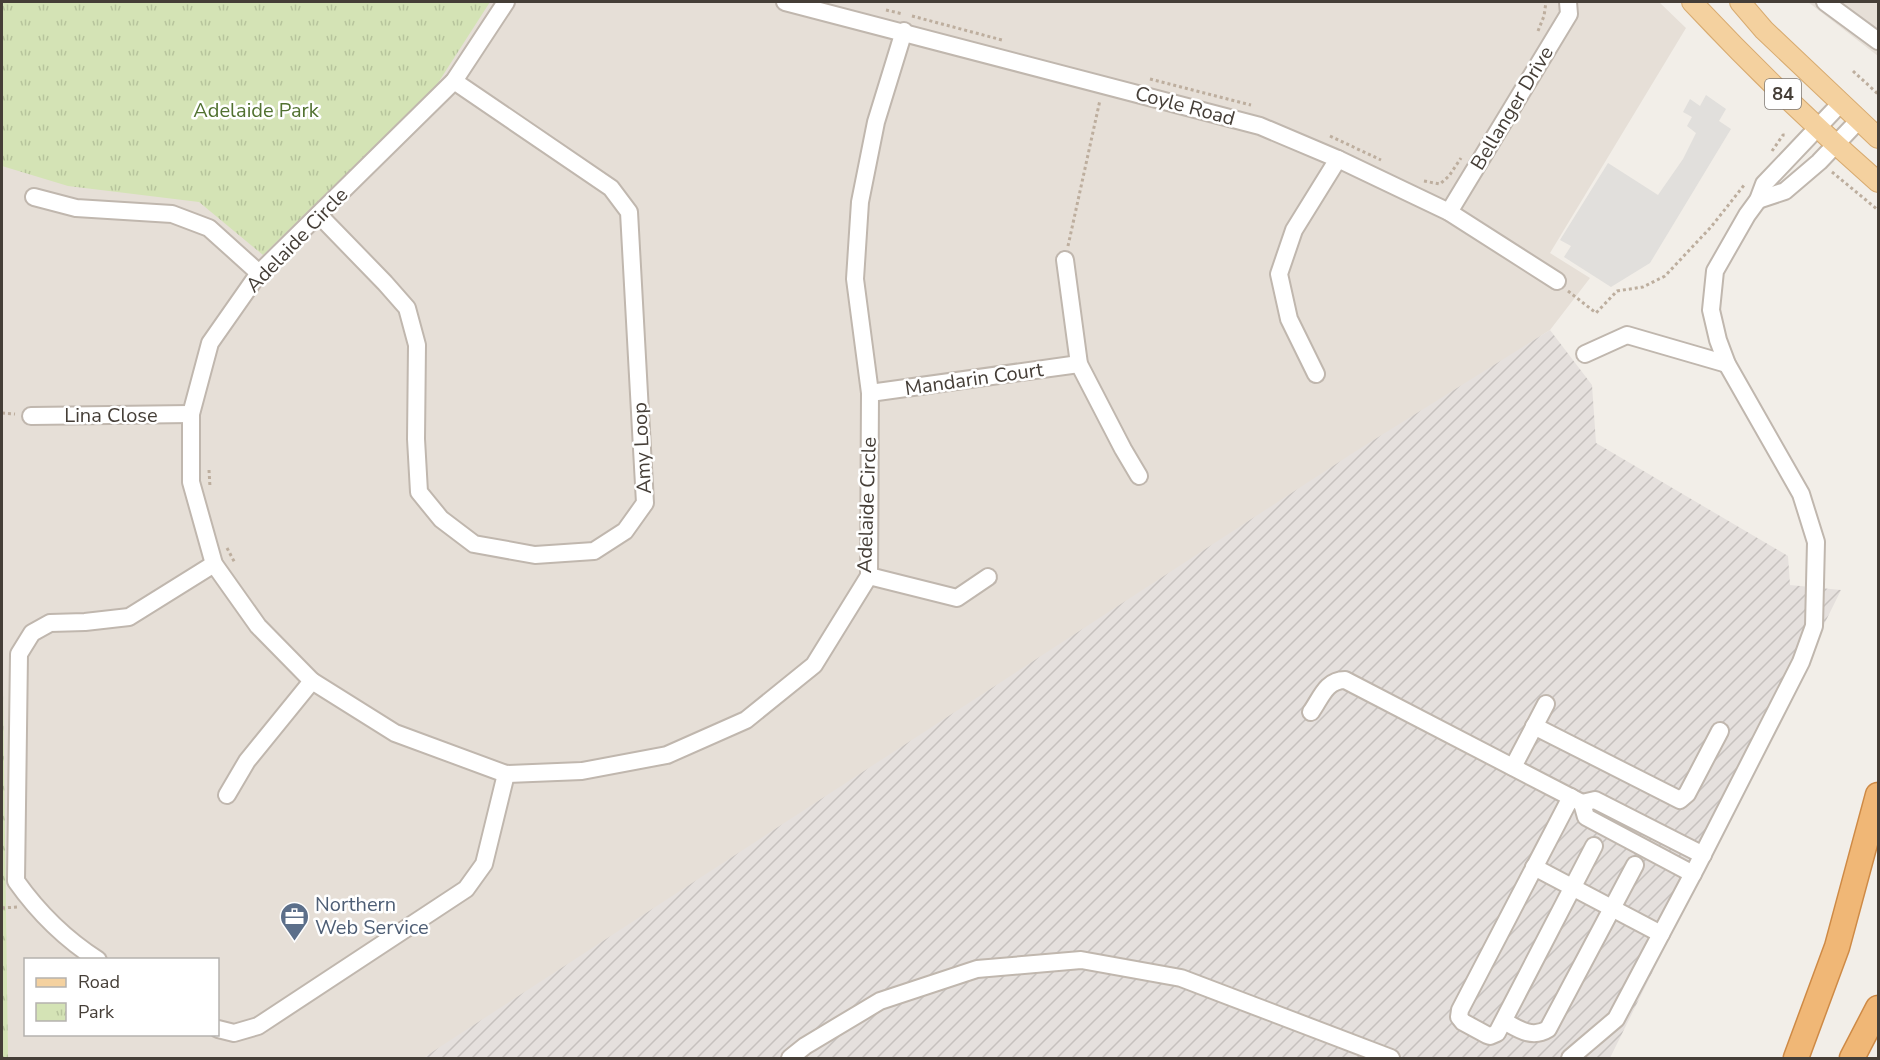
<svg xmlns="http://www.w3.org/2000/svg" width="1880" height="1060" viewBox="0 0 1880 1060" font-family="'Nunito Sans',sans-serif">
	<style>
		.residential { fill: #e6dfd7; fill-rule: evenodd }
		.industrial { fill: url(#industrial-furrows) }
		.park { fill: url(#park-tufts) }
		.parking { fill: #e1dfdc }
		.lines { fill: none; stroke-linecap: round; stroke-linejoin: round }
		.minor-casing { stroke: #c0b7ae; stroke-width: 20 }
		.major-casing { stroke: #d8ab70; stroke-width: 22 }
		.highway-casing { stroke: #ce8a46; stroke-width: 27 }
		.path { stroke: #bdae9e; stroke-width: 3; stroke-dasharray: 3 3; stroke-linecap: butt }
		.minor { stroke: #fff; stroke-width: 16 }
		.major { stroke: #f4d19f; stroke-width: 20 }
		.highway { stroke: #f0b776; stroke-width: 24 }
		.labels { text-anchor: middle; dominant-baseline: central; stroke-width: 5; stroke-linejoin: round; paint-order: stroke }
		.shield { fill: #fff; stroke: #7d7873; stroke-width: 1.5 }
		.shield-label { font-size: 18px; font-weight: bold; fill: #453e37 }
		.street-label { font-size: 20px; fill: #453e37; stroke: #fff }
		.park-label { font-size: 20px; fill: #517130; stroke: #fff }
		.service-label { font-size: 20px; fill: #4e5e75; stroke: #fff; text-anchor: start }
	</style>
	<defs>
		<pattern id="industrial-furrows" width="10" height="10" patternUnits="userSpaceOnUse" patternTransform="scale(1.5)"><rect width="10" height="10" fill="#e5e0dd"/><path d="M-1 1l2-2M0 10L10 0M9 11l2-2" fill="none" stroke="#c6c1be"/></pattern>
		<pattern id="park-tufts" width="24" height="20" patternUnits="userSpaceOnUse" patternTransform="scale(1.5)"><rect width="24" height="20" fill="#d4e3b5"/><path d="M3 7l-1-3M5 7V3M7 7l1-3M15 17l-1-3M17 17v-4M19 17l1-3" fill="none" stroke="#b7c49c"/></pattern>
	</defs>
	<rect width="100%" height="100%" fill="#f2eee8"/>
	<!-- residential -->
	<g class="residential">
		<path d="M2,2h1657l27,26 -136,225 40,25 -40,52 -1125,728h-423zM26,960h192v74h-192z"/>
		<path d="M1808,2h70v54z"/>
	</g>
	<!-- industrial -->
	<path class="industrial" d="M1550,330l42,55 4,58 192,113 2,29 51,5 -231,468h-1187l933,-607z"/>
	<!-- park -->
	<g class="park">
		<path d="M2,2h488l-54,84 -173,169 -64,-53 -131,-16 -66,-20z"/>
		<path d="M2,616l6,442h-6z"/>
	</g>
	<!-- parking -->
	<path class="parking" d="M1706,95l20,14 -7,12 12,8 -81,134 -39,24 -47,-30 7,-11 -11,-6 48,-77 50,32 25,-36 13,-26 -9,-7 5,-9 -9,-5 7,-13 10,7z"/>
	<g class="lines">
		<defs>
			<g id="minor">
				<path d="M506,2l-52,79 -195,192 -49,70 -19,71v68l23,82 44,62 54,55 83,52 111,41 76,-3 85,-16 79,-35 68,-55 55,-89 1,-183 -15,-114 5,-77 16,-80 28,-91"/>
				<path d="M785,2l475,124 78,33 111,53 108,69"/>
				<path d="M1825,2l53,39"/>
				<path d="M34,197l42,11 96,6 37,14 50,45"/>
				<path d="M1758,200l27,-9 34,-29 39,-41"/>
				<path d="M1449,212l120,-198 -1,-12"/>
				<path d="M319,215l66,68 22,25 10,37 -1,94 3,53 22,27 33,25 61,11 59,-4 31,-20 20,-28 -16,-291 -18,-24 -157,-107"/>
				<path d="M1065,260l14,104 44,85 16,27"/>
				<path d="M1585,354l42,-19 100,29"/>
				<path d="M1316,374l-27,-55 -10,-45 15,-44 44,-71"/>
				<path d="M870,393l209,-29"/>
				<path d="M31,416l160,-2"/>
				<path d="M869,576l88,22 31,-21"/>
				<path d="M1311,712c10,-14 15,-32 34,-32l237,123"/>
				<path d="M1534,726l146,74 7,-6 33,-63"/>
				<path d="M1513,767l33,-63"/>
				<path d="M227,795l20,-34 65,-80"/>
				<path d="M1571,797l-111,213 -1,7 4,5 24,13 3,1 7,-3 97,-187"/>
				<path d="M1534,867l127,67"/>
				<path d="M1693,874l-107,-57 -4,-14 13,-3 108,55"/>
				<path d="M98,960c-33,-21 -60,-48 -82,-79l3,-227 13,-21 18,-10 35,-1 44,-5 85,-53"/>
				<path d="M1504,1021c14,8 28,18 44,8l87,-164"/>
				<path d="M218,1029l16,4 24,-7 208,-137 18,-25 22,-90"/>
				<path d="M790,1058l15,-12 75,-45 97,-32 104,-9 100,18 210,80"/>
				<path d="M1570,1058l46,-39 81,-153 104,-204 13,-36 2,-84 -15,-48 -74,-130 -9,-24 -7,-30 4,-39 32,-56 11,-15 6,-16 76,-80"/>
			</g>
			<g id="major">
				<path d="M1692,2c59,63 121,123 186,180"/>
				<path d="M1740,2l24,28 114,108"/>
			</g>
			<g id="highway">
				<path d="M1796,1058l41,-111 41,-152"/>
				<path d="M1852,1058l26,-50"/>
			</g>
		</defs>
		<!-- minor casing -->
		<use href="#minor" class="minor-casing"/>
		<!-- major casing -->
		<use href="#major" class="major-casing"/>
		<!-- highway casing -->
		<use href="#highway" class="highway-casing"/>
		<!-- path -->
		<g class="path">
			<path d="M886,10l17,4"/>
			<path d="M912,16l90,24"/>
			<path d="M1538,31l6,-15 2,-14"/>
			<path d="M1853,71l25,23"/>
			<path d="M1150,79l101,26"/>
			<path d="M1330,136l51,24"/>
			<path d="M1772,151l11,-16h4"/>
			<path d="M1832,172l46,38"/>
			<path d="M1424,181l16,3 9,-8 12,-18"/>
			<path d="M1068,246l32,-146"/>
			<path d="M1568,291l28,22 21,-22 26,-4 22,-11 46,-49 34,-43"/>
			<path d="M2,413l13,1"/>
			<path d="M209,470l1,17"/>
			<path d="M227,548l8,15"/>
			<path d="M2,908l15,-1"/>
		</g>
		<!-- minor -->
		<use href="#minor" class="minor"/>
		<!-- major -->
		<use href="#major" class="major"/>
		<!-- highway -->
		<use href="#highway" class="highway"/>
	</g>
	<!-- icons -->
	<defs>
		<symbol id="office-pin" viewBox="-11 -11 22 30"><path d="M0 17L-7.5 6A9.5 9.5 0 1 1 7.5 6Z" fill="#5c6f8a" stroke="#fff"/><path d="M-6-3h4V-5.5h4V-3h4V5H-6ZM-1-4.5V-3h2v-1.5ZM-6 0V1H6V0Z" fill="#fff"/></symbol>
	</defs>
	<g fill-rule="evenodd">
		<use href="#office-pin" x="278" y="900" width="33" height="45"/>
	</g>
	<g class="labels">
		<!-- shield labels -->
		<rect class="shield" x="1765" y="79" width="36" height="30" rx="4.5"/>
		<g class="shield-label">
			<text x="1783" y="94">84</text>
		</g>
		<!-- street labels -->
		<g class="street-label">
			<text transform="translate(1185 106) rotate(15)">Coyle Road</text>
			<text transform="translate(1512 108) rotate(-59)">Bellanger Drive</text>
			<text transform="translate(297 240) rotate(-46)">Adelaide Circle</text>
			<text transform="translate(974 379) rotate(-8)">Mandarin Court</text>
			<text x="111" y="415">Lina Close</text>
			<text transform="translate(642 448) rotate(-93)">Amy Loop</text>
			<text transform="translate(867 505) rotate(-88)">Adelaide Circle</text>
		</g>
		<!-- park labels -->
		<g class="park-label">
			<text x="256" y="110">Adelaide Park</text>
		</g>
		<!-- service labels -->
		<g class="service-label">
			<text x="315" y="904">Northern<tspan x="315" dy="23">Web Service</tspan></text>
		</g>
	</g>
	<!-- border -->
	<rect width="1880" height="1060" fill="none" stroke="#453e37" stroke-width="6"/>
	<!-- legend -->
	<rect x="24" y="958" width="195" height="78" fill="#ffffff" stroke="#b5b2af" stroke-width="1.5"/>
	<rect x="36" y="978" width="30" height="9" fill="#f4d19f" stroke="#b5b2af" stroke-width="1.5"/>
	<text x="78" y="988" font-size="18" fill="#453e37">Road</text>
	<rect x="36" y="1003" width="30" height="18" fill="url(#park-tufts)" stroke="#b5b2af" stroke-width="1.5"/>
	<text x="78" y="1018" font-size="18" fill="#453e37">Park</text>
</svg>
